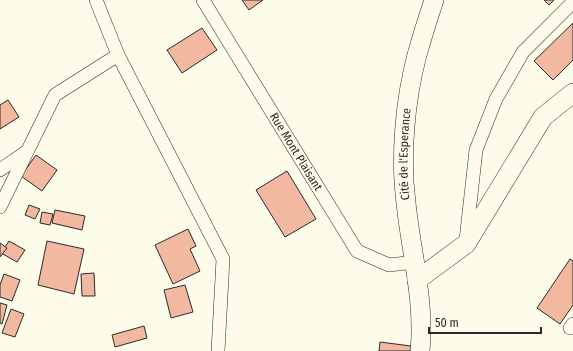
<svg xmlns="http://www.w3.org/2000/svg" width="573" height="351" viewBox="0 0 573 351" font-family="'Fira Sans Condensed',sans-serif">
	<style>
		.building { fill: #f2b8a0; stroke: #2b2b2b }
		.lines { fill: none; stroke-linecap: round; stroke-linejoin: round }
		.street-casing { stroke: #2b2b2b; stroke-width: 14 }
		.secondary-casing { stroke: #2b2b2b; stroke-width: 20 }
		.street { stroke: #fdfbea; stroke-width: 13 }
		.secondary { stroke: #fdfbea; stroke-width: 19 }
		.labels { text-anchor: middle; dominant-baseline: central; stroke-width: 3; stroke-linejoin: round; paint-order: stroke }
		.street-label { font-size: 12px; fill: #2b2b2b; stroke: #fdfbea }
	</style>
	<rect width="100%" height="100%" fill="#fdfbea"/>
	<!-- building -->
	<g class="building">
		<path d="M242,0h21l-14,10z"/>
		<path d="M544,0h10l-5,5z"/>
		<path d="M573,23v37l-20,20 -19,-19z"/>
		<path d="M202,28l15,22 -35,23 -15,-23z"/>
		<path d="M8,100l11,17 -19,12v-24z"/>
		<path d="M36,155l21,15 -15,21 -21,-15z"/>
		<path d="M287,171l29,48 -31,18 -29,-47z"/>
		<path d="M29,205l11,4 -5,10 -10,-4z"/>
		<path d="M55,210l30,6 -3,14 -30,-7z"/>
		<path d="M42,212l11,2 -3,11 -10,-2z"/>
		<path d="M188,229l8,17 -6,3 10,22 -27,13 -18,-39z"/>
		<path d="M9,241l16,9 -8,12 -16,-9z"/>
		<path d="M47,241l37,8 -10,45 -36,-9z"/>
		<path d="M0,243l7,5 -7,9z"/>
		<path d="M570,259l3,2v44l-13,19 -23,-16z"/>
		<path d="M94,273l1,23h-13l-1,-22z"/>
		<path d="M4,274l16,6 -8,21 -12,-4v-12z"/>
		<path d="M185,285l8,27 -22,6 -7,-28z"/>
		<path d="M0,303l7,2 -5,19 -2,-1z"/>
		<path d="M11,309l13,5 -9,23 -13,-4z"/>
		<path d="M144,326l3,12 -32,9 -3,-12z"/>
		<path d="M380,342l31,4 -1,5h-31z"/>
	</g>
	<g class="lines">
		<defs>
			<g id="street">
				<path d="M96,0l22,55 105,204 -5,92"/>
				<path id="s1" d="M203,0l154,251 32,14 26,-3"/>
				<path d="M0,170l26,-18"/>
				<path d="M0,207l55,-112 63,-40"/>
				<path d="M466,240l10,-90 20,-51 27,-47 50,-50"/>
				<path d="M570,328l3,-4"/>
			</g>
			<g id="secondary">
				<path d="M417,280l49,-36 77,-127 30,-24"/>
				<path id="s2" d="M420,351c5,-50 -9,-99 -14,-148 -6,-46 -1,-103 11,-148 5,-18 11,-37 17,-55"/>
			</g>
		</defs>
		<!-- street casing -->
		<use href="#street" class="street-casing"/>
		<!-- secondary casing -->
		<use href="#secondary" class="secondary-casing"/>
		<!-- street -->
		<use href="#street" class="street"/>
		<!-- secondary -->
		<use href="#secondary" class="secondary"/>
	</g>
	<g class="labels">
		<!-- street labels -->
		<g class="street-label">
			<text stroke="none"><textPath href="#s1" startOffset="178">Rue Mont Plaisant</textPath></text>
			<text stroke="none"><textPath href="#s2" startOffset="198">Cité de l'Esperance</textPath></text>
		</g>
	</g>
	<!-- scale -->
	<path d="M429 327v6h112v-6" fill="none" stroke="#2b2b2b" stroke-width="2"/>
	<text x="435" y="327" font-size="12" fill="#2b2b2b" stroke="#fdfbea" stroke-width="3" paint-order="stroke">50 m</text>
</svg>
